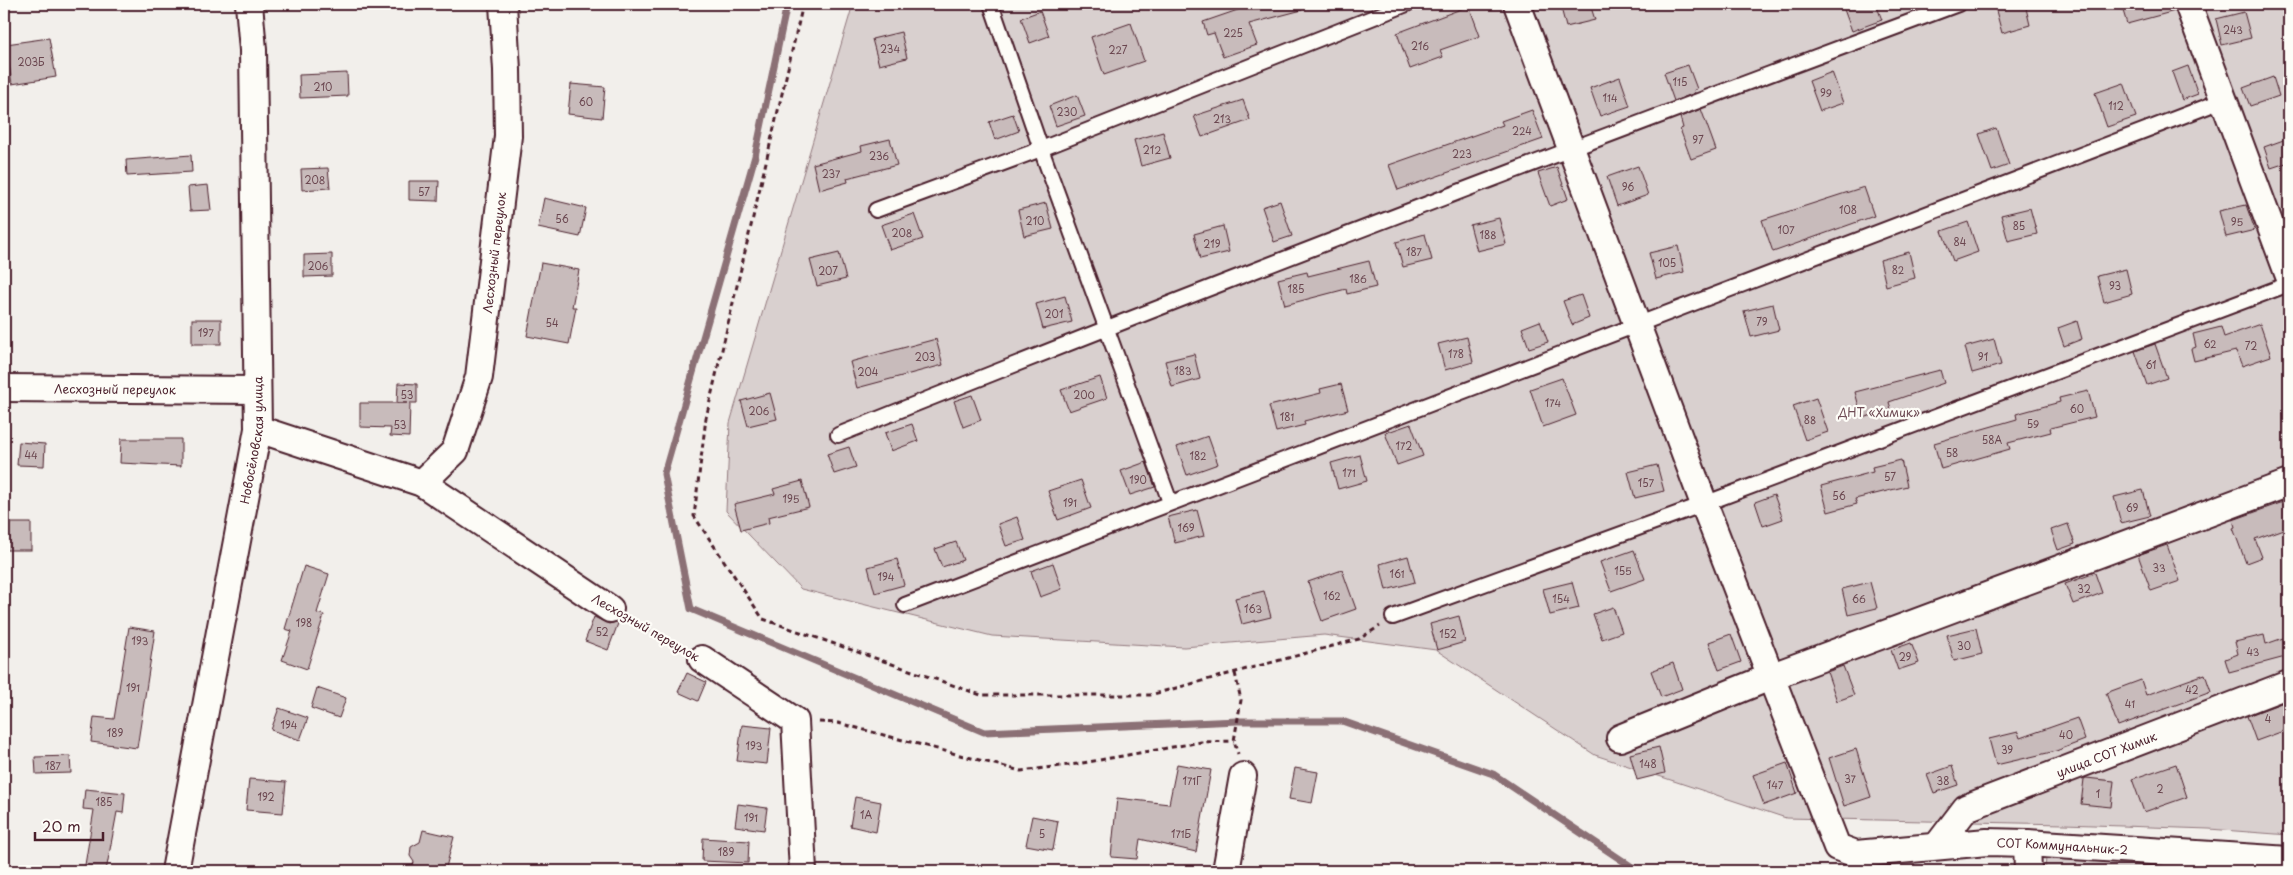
<svg xmlns="http://www.w3.org/2000/svg" width="2293" height="875" viewBox="0 0 2293 875" font-family="'Playpen Sans',sans-serif">
	<style>
		.green { fill: #d9d0cf; stroke: #92787d }
		.lines { fill: none; stroke-linecap: round; stroke-linejoin: round }
		.stream { stroke: #8b6f75; stroke-width: 7 }
		.building { fill: #c8bbbb; stroke: #4a1f2b }
		.lane-casing { stroke: #4a1f2b; stroke-width: 18 }
		.street-casing { stroke: #4a1f2b; stroke-width: 30 }
		.path { stroke: #4a1f2b; stroke-width: 3; stroke-dasharray: 5 4; stroke-linecap: butt }
		.lane { stroke: #fdfcf7; stroke-width: 14 }
		.street { stroke: #fdfcf7; stroke-width: 26 }
		.labels { text-anchor: middle; dominant-baseline: central; stroke-width: 4.5; stroke-linejoin: round; paint-order: stroke }
		.number-label { font-size: 10px; fill: #6a464f }
		.street-label { font-size: 12px; fill: #4a1f2b; stroke: #fdfcf7 }
		.park-label { font-size: 12px; fill: #6e4b54; stroke: #fdfcf7 }
	</style>
	<rect width="100%" height="100%" fill="#f2efeb"/>
	<filter id="ink" filterUnits="userSpaceOnUse"><feTurbulence type="fractalNoise" baseFrequency=".02" numOctaves="2"/><feDisplacementMap in="SourceGraphic" scale="10" xChannelSelector="R" yChannelSelector="G"/><feConvolveMatrix kernelMatrix="1 2 1 2 8 2 1 2 1" color-interpolation-filters="sRGB"/></filter>
	<g filter="url(#ink)">
		<!-- green -->
		<g class="green">
			<path d="M853,4h1436v831l-80,-6 -145,-5 -278,-6 -191,-63 -159,-105 -112,-15 -140,12 -192,-11 -191,-47 -75,-78 4,-88z"/>
			<path d="M2046,857l215,14h-216z"/>
		</g>
		<g class="lines">
			<!-- stream -->
			<path class="stream" d="M787,4l-32,152 -91,318 27,135 293,123 254,-11h104l151,53 145,97"/>
		</g>
		<!-- building -->
		<g class="building">
			<path d="M1255,4h46l1,6 -53,14 8,21 -34,12 -9,-24 -7,2 -4,-13z"/>
			<path d="M1560,4h30l5,16 -29,7z"/>
			<path d="M1842,4h34l6,16 -30,11z"/>
			<path d="M2007,4h18l5,21 -28,8 -7,-26z"/>
			<path d="M2121,4h52l2,7 -48,13z"/>
			<path d="M1469,6l11,30 -40,14 3,7 -33,12 -13,-36z"/>
			<path d="M1040,11l9,25 -19,7 -9,-25z"/>
			<path d="M2244,12l7,26 -29,7 -6,-26z"/>
			<path d="M1131,23l13,38 -40,14 -13,-38z"/>
			<path d="M901,32l6,26 -28,7 -7,-26z"/>
			<path d="M49,38l7,39 -44,7 -6,-40z"/>
			<path d="M1688,65l9,24 -3,1 1,3 -21,8 -10,-28z"/>
			<path d="M2188,66l10,28 -16,6 -10,-28z"/>
			<path d="M1832,72l11,31 -23,8 -11,-30z"/>
			<path d="M347,73l1,23 -48,2 -1,-23z"/>
			<path d="M1620,77l10,29 -30,10 -10,-28z"/>
			<path d="M2273,77l6,19 -29,10 -7,-18z"/>
			<path d="M2124,83l12,34 -29,10 -12,-34z"/>
			<path d="M571,84l34,3 -3,31 -34,-4z"/>
			<path d="M1077,95l8,21 -29,10 -7,-20z"/>
			<path d="M1243,100l7,20 -48,17 -8,-21z"/>
			<path d="M1701,109l15,41 -25,9 -11,-30 3,-1 -3,-11z"/>
			<path d="M1532,110l11,29 -145,51 -9,-25 114,-40 -2,-4z"/>
			<path d="M1013,114l6,17 -24,9 -6,-18z"/>
			<path d="M1996,128l13,37 -17,6 -13,-37z"/>
			<path d="M1163,132l7,26 -29,8 -7,-26z"/>
			<path d="M2289,138v24l-18,6 -7,-21z"/>
			<path d="M890,139l7,26 -50,13 1,4 -29,8 -6,-26 49,-13 -1,-5z"/>
			<path d="M191,155l1,17 -65,4 -1,-16z"/>
			<path d="M1638,166l10,29 -31,11 -10,-29z"/>
			<path d="M1557,167l11,32 -18,7 -12,-33z"/>
			<path d="M328,168l2,20 -28,2 -1,-21z"/>
			<path d="M409,181h30l-1,20 -29,-1z"/>
			<path d="M208,185l3,25 -21,1 -2,-24z"/>
			<path d="M1864,187l10,29 -101,36 -11,-32z"/>
			<path d="M544,198l42,10 -6,29 -42,-9z"/>
			<path d="M1280,201l12,35 -18,6 -12,-35z"/>
			<path d="M1046,203l7,26 -29,7 -6,-26z"/>
			<path d="M2246,205l9,25 -29,7 -7,-26z"/>
			<path d="M2030,208l7,26 -29,7 -7,-26z"/>
			<path d="M914,214l9,25 -33,11 -9,-25z"/>
			<path d="M1499,218l7,26 -29,7 -7,-26z"/>
			<path d="M1968,222l10,30 -25,9 -11,-30z"/>
			<path d="M1223,226l6,26 -29,7 -6,-25z"/>
			<path d="M1425,234l7,26 -29,7 -7,-25z"/>
			<path d="M1678,246l6,26 -28,7 -7,-26z"/>
			<path d="M1909,252l6,26 -29,8 -6,-26z"/>
			<path d="M839,253l7,26 -29,7 -7,-26z"/>
			<path d="M332,254v22l-28,1v-22z"/>
			<path d="M1369,261l7,26 -29,7 -1,-5 -61,16 -7,-26 29,-7 1,4z"/>
			<path d="M541,263l38,7 -7,37h4l-7,37 -42,-8z"/>
			<path d="M2126,269l6,25 -28,8 -7,-26z"/>
			<path d="M1581,295l8,23 -17,7 -9,-24z"/>
			<path d="M1065,296l7,26 -29,7 -7,-25z"/>
			<path d="M1773,304l6,26 -28,7 -7,-26z"/>
			<rect x="192" y="319" width="29" height="25"/>
			<path d="M1540,321l8,21 -19,6 -7,-20z"/>
			<path d="M2077,321l5,18 -18,7 -6,-18z"/>
			<path d="M2260,324l11,32 -29,10 -6,-15 -42,10 -3,-12 5,-2 -3,-13 28,-7 3,10z"/>
			<path d="M1467,337l6,25 -28,8 -7,-26z"/>
			<path d="M936,339l7,26 -86,23 -7,-26z"/>
			<path d="M1994,339l7,26 -29,8 -7,-26z"/>
			<path d="M2155,344l12,34 -20,7 -12,-34z"/>
			<path d="M1194,354l6,25 -28,8 -7,-26z"/>
			<path d="M1940,370l4,13 -55,19 2,8 -29,8 -7,-26z"/>
			<path d="M1100,377l7,21 -38,13 -8,-21z"/>
			<path d="M1562,378l14,37 -33,12 -13,-38z"/>
			<path d="M398,383l19,1v19h-7l-1,34 -19,-1 1,-8 -31,-1v-24h47h-10z"/>
			<path d="M1341,384l7,26 -44,11 1,4 -29,7 -7,-26 52,-13 -1,-4z"/>
			<path d="M2088,391l7,26 -45,11 1,4 -43,11 2,6 -69,20 -7,-26 83,-24 -1,-5 44,-12 -1,-4z"/>
			<path d="M770,393l7,26 -29,7 -7,-25z"/>
			<path d="M972,395l9,25 -18,7 -9,-26z"/>
			<path d="M1816,398l12,34 -23,8 -12,-34z"/>
			<path d="M912,424l6,17 -27,10 -6,-18z"/>
			<path d="M1411,424l12,32 -26,9 -12,-32z"/>
			<path d="M1208,436l10,28 -31,11 -10,-28z"/>
			<path d="M121,439h60v27l-61,-3z"/>
			<path d="M19,442l26,2 -1,22 -27,-1z"/>
			<path d="M849,447l7,20 -22,7 -7,-20z"/>
			<path d="M1360,455l7,26 -29,8 -7,-26z"/>
			<path d="M1901,460l6,26 -52,13 2,5 -29,8 -7,-26 52,-14 -1,-5z"/>
			<path d="M1146,462l9,25 -25,8 -9,-24z"/>
			<path d="M1657,465l7,26 -29,7 -7,-26z"/>
			<path d="M1081,480l10,28 -33,12 -10,-29z"/>
			<path d="M802,481l7,26 -41,10 1,6 -28,7 -7,-26 41,-10 -2,-5z"/>
			<path d="M2143,490l7,26 -29,7 -7,-26z"/>
			<path d="M1774,495l9,24 -20,7 -8,-24z"/>
			<path d="M2286,501l3,10v16l-34,12 7,18 -16,6 -13,-35 2,-1 -2,-7z"/>
			<path d="M1197,510l7,26 -29,7 -7,-26z"/>
			<path d="M1017,517l8,23 -19,6 -8,-22z"/>
			<rect x="4" y="523" width="27" height="27"/>
			<path d="M2068,524l7,20 -17,6 -7,-20z"/>
			<path d="M956,542l7,18 -21,7 -7,-18z"/>
			<path d="M2167,545l13,36 -29,10 -13,-36z"/>
			<path d="M1634,550l11,29 -34,12 -11,-29z"/>
			<path d="M1408,556l7,26 -29,8 -6,-26z"/>
			<path d="M897,559l7,26 -29,8 -7,-26z"/>
			<path d="M1053,563l9,26 -22,8 -9,-26z"/>
			<path d="M304,566l25,8 -12,39 7,2 -17,54 -25,-9 10,-29 -7,-2z"/>
			<path d="M1342,570l14,39 -34,12 -14,-39z"/>
			<path d="M2095,573l7,20 -29,11 -8,-20z"/>
			<path d="M1572,582l7,26 -29,7 -7,-26z"/>
			<path d="M1870,582l7,26 -29,7 -6,-26z"/>
			<path d="M1264,591l7,26 -29,7 -7,-26z"/>
			<path d="M1613,607l9,25 -20,7 -9,-25z"/>
			<path d="M1459,616l6,26 -28,8 -7,-26z"/>
			<path d="M594,617l15,7 10,-3 -11,29 -23,-9z"/>
			<path d="M129,627l26,4 -18,117 -46,-6 3,-25 20,2z"/>
			<path d="M1976,628l6,26 -28,7 -7,-26z"/>
			<path d="M1731,634l10,28 -22,8 -10,-28z"/>
			<path d="M2264,635l2,9 23,-8v20l-60,16 -4,-13 13,-5 -3,-12z"/>
			<path d="M1911,643l8,20 -21,7 -7,-20z"/>
			<path d="M1673,663l9,26 -21,8 -10,-26z"/>
			<path d="M1843,666l11,29 -17,6 -10,-29z"/>
			<path d="M687,673l19,9 -8,19 -20,-9z"/>
			<path d="M2205,674l6,18 -93,34 -12,-33 35,-13 5,15z"/>
			<path d="M317,688l29,10 -7,20 -28,-10z"/>
			<path d="M2289,700v29l-33,12 -9,-25z"/>
			<path d="M279,708l29,10 -8,22 -29,-10z"/>
			<path d="M2077,718l8,22 -29,11 -60,14 -7,-26 29,-7 2,6z"/>
			<path d="M742,725l29,3 -4,36 -30,-3z"/>
			<path d="M1659,747l6,26 -28,7 -7,-26z"/>
			<path d="M1856,749l15,48 -27,9 -15,-48z"/>
			<path d="M70,756l1,17 -35,1 -1,-17z"/>
			<path d="M1787,763l10,30 -33,12 -11,-30z"/>
			<path d="M1177,764l34,6 -15,82 -56,-13 -3,20 -26,-2 6,-59 52,6z"/>
			<path d="M2176,764l11,33 -43,15 -12,-33z"/>
			<path d="M1952,766l6,19 -24,8 -7,-18z"/>
			<path d="M1295,768l23,4 -6,31 -23,-4z"/>
			<path d="M2086,778l28,3 -3,26 -30,-3 3,-25z"/>
			<path d="M249,779l37,3 -3,31 -37,-3z"/>
			<path d="M85,789l40,4 -2,20 -6,-1 -11,59h-22l10,-61 -11,-1z"/>
			<path d="M855,797l26,5 -5,30 -26,-6z"/>
			<path d="M738,804l29,4 -3,22 -29,-4z"/>
			<path d="M1032,816l26,5 -5,29 -27,-5z"/>
			<path d="M423,830l31,7 -9,34h-34l3,-9 -4,-6 1,-9 9,-5z"/>
			<path d="M703,838l46,3 -1,22 -46,-2z"/>
		</g>
		<g class="lines">
			<defs>
				<g id="lane">
					<path d="M991,4l50,145 129,353"/>
					<path d="M876,210l165,-61 366,-145"/>
					<path d="M838,435c371,-149 745,-292 1120,-431"/>
					<path d="M905,605l1319,-505"/>
					<path d="M1393,617l311,-113 585,-220"/>
				</g>
				<g id="street">
					<path id="s1" d="M1517,4l187,500 133,343 19,7 131,-12 40,1 262,17"/>
					<path d="M2188,4l101,272"/>
					<path id="s2" d="M4,388l252,2"/>
					<path d="M258,429l164,54 188,126"/>
					<path id="s3" d="M422,483l33,-32 24,-74 29,-241 -1,-66 -4,-66"/>
					<path d="M702,659l93,62 8,150"/>
					<path d="M1620,738l150,-61 519,-194"/>
					<path d="M2027,843l1,28"/>
					<path id="s4" d="M1937,846l29,-38 323,-124"/>
					<path id="s5" d="M175,871l83,-442 -5,-379 -4,-46"/>
					<path d="M1226,871l17,-95"/>
				</g>
			</defs>
			<!-- lane casing -->
			<use href="#lane" class="lane-casing"/>
			<!-- street casing -->
			<use href="#street" class="street-casing"/>
			<!-- path -->
			<g class="path">
				<path d="M803,4l-97,414 -12,98 69,103 218,76h169l209,-56 21,-13"/>
				<path d="M630,620l51,28"/>
				<path d="M1235,673l6,27 -7,41 4,13"/>
				<path d="M819,722l19,1 183,48 56,-7 124,-22 33,-1"/>
			</g>
			<!-- lane -->
			<use href="#lane" class="lane"/>
			<!-- street -->
			<use href="#street" class="street"/>
		</g>
	</g>
	<g class="labels">
		<!-- number labels -->
		<g class="number-label">
			<text x="2233" y="29">243</text>
			<text x="1233" y="32">225</text>
			<text x="1420" y="45">216</text>
			<text x="890" y="48">234</text>
			<text x="1118" y="49">227</text>
			<text x="31" y="61">203Б</text>
			<text x="1680" y="81">115</text>
			<text x="323" y="86">210</text>
			<text x="1826" y="92">99</text>
			<text x="1610" y="97">114</text>
			<text x="586" y="101">60</text>
			<text x="2116" y="105">112</text>
			<text x="1067" y="111">230</text>
			<text x="1222" y="118">213</text>
			<text x="1522" y="130">224</text>
			<text x="1698" y="139">97</text>
			<text x="1152" y="149">212</text>
			<text x="1462" y="153">223</text>
			<text x="879" y="155">236</text>
			<text x="831" y="173">237</text>
			<text x="315" y="179">208</text>
			<text x="1628" y="186">96</text>
			<text x="424" y="191">57</text>
			<text x="1848" y="209">108</text>
			<text x="562" y="218">56</text>
			<text x="1035" y="220">210</text>
			<text x="2237" y="221">95</text>
			<text x="2019" y="225">85</text>
			<text x="1786" y="229">107</text>
			<text x="902" y="232">208</text>
			<text x="1488" y="234">188</text>
			<text x="1960" y="241">84</text>
			<text x="1212" y="243">219</text>
			<text x="1414" y="251">187</text>
			<text x="1667" y="262">105</text>
			<text x="318" y="265">206</text>
			<text x="1898" y="269">82</text>
			<text x="828" y="270">207</text>
			<text x="1358" y="278">186</text>
			<text x="2115" y="285">93</text>
			<text x="1296" y="288">185</text>
			<text x="1054" y="313">201</text>
			<text x="1762" y="321">79</text>
			<text x="552" y="322">54</text>
			<text x="206" y="332">197</text>
			<text x="2210" y="343">62</text>
			<text x="2251" y="345">72</text>
			<text x="1456" y="353">178</text>
			<text x="925" y="356">203</text>
			<text x="1983" y="356">91</text>
			<text x="2151" y="364">61</text>
			<text x="1183" y="370">183</text>
			<text x="868" y="371">204</text>
			<text x="407" y="394">53</text>
			<text x="1084" y="394">200</text>
			<text x="1553" y="402">174</text>
			<text x="2077" y="408">60</text>
			<text x="759" y="410">206</text>
			<text x="1287" y="416">181</text>
			<text x="1810" y="419">88</text>
			<text x="2033" y="423">59</text>
			<text x="400" y="424">53</text>
			<text x="1992" y="439">58А</text>
			<text x="1404" y="445">172</text>
			<text x="1952" y="452">58</text>
			<text x="31" y="454">44</text>
			<text x="1198" y="455">182</text>
			<text x="1349" y="472">171</text>
			<text x="1890" y="476">57</text>
			<text x="1138" y="479">190</text>
			<text x="1646" y="482">157</text>
			<text x="1839" y="495">56</text>
			<text x="791" y="498">195</text>
			<text x="1070" y="502">191</text>
			<text x="2132" y="507">69</text>
			<text x="1186" y="527">169</text>
			<text x="2159" y="567">33</text>
			<text x="1623" y="570">155</text>
			<text x="1397" y="573">161</text>
			<text x="886" y="576">194</text>
			<text x="2084" y="588">32</text>
			<text x="1332" y="595">162</text>
			<text x="1561" y="598">154</text>
			<text x="1859" y="598">66</text>
			<text x="1253" y="608">163</text>
			<text x="304" y="622">198</text>
			<text x="602" y="631">52</text>
			<text x="1448" y="633">152</text>
			<text x="140" y="640">193</text>
			<text x="1964" y="645">30</text>
			<text x="2253" y="651">43</text>
			<text x="1905" y="656">29</text>
			<text x="133" y="687">191</text>
			<text x="2192" y="689">42</text>
			<text x="2130" y="703">41</text>
			<text x="2268" y="718">4</text>
			<text x="289" y="724">194</text>
			<text x="115" y="732">189</text>
			<text x="2066" y="734">40</text>
			<text x="754" y="745">193</text>
			<text x="2007" y="749">39</text>
			<text x="1648" y="763">148</text>
			<text x="53" y="765">187</text>
			<text x="1850" y="778">37</text>
			<text x="1192" y="780">171Г</text>
			<text x="1943" y="780">38</text>
			<text x="1775" y="784">147</text>
			<text x="2160" y="788">2</text>
			<text x="2098" y="793">1</text>
			<text x="266" y="796">192</text>
			<text x="104" y="801">185</text>
			<text x="866" y="814">1А</text>
			<text x="751" y="817">191</text>
			<text x="1042" y="833">5</text>
			<text x="1181" y="833">171Б</text>
			<text x="726" y="851">189</text>
		</g>
		<!-- street labels -->
		<g class="street-label">
			<text stroke="none"><textPath href="#s3" startOffset="249">Лесхозный переулок</textPath></text>
			<text stroke="none"><textPath href="#s2" startOffset="111">Лесхозный переулок</textPath></text>
			<text stroke="none"><textPath href="#s5" startOffset="438">Новосёловская улица</textPath></text>
			<text transform="translate(646 627) rotate(30)">Лесхозный переулок</text>
			<text stroke="none"><textPath href="#s4" startOffset="198">улица СОТ Химик</textPath></text>
			<text stroke="none"><textPath href="#s1" startOffset="1129">СОТ Коммунальник-2</textPath></text>
		</g>
		<!-- park labels -->
		<g class="park-label">
			<text x="1879" y="412">ДНТ «Химик»</text>
		</g>
	</g>
	<!-- margin -->
	<rect width="2293" height="875" fill="none" stroke="#fdfcf7" stroke-width="20"/>
	<rect x="10" y="10" width="2273" height="855" fill="none" stroke="#4a1f2b" stroke-width="2" filter="url(#ink)"/>
	<!-- scale -->
	<path d="M35 832v8h68v-8" fill="none" stroke="#4a1f2b" stroke-width="2.5"/>
	<text x="42" y="832" font-size="15" fill="#4a1f2b" stroke="#fdfcf7" stroke-width="4" paint-order="stroke">20 m</text>
</svg>
